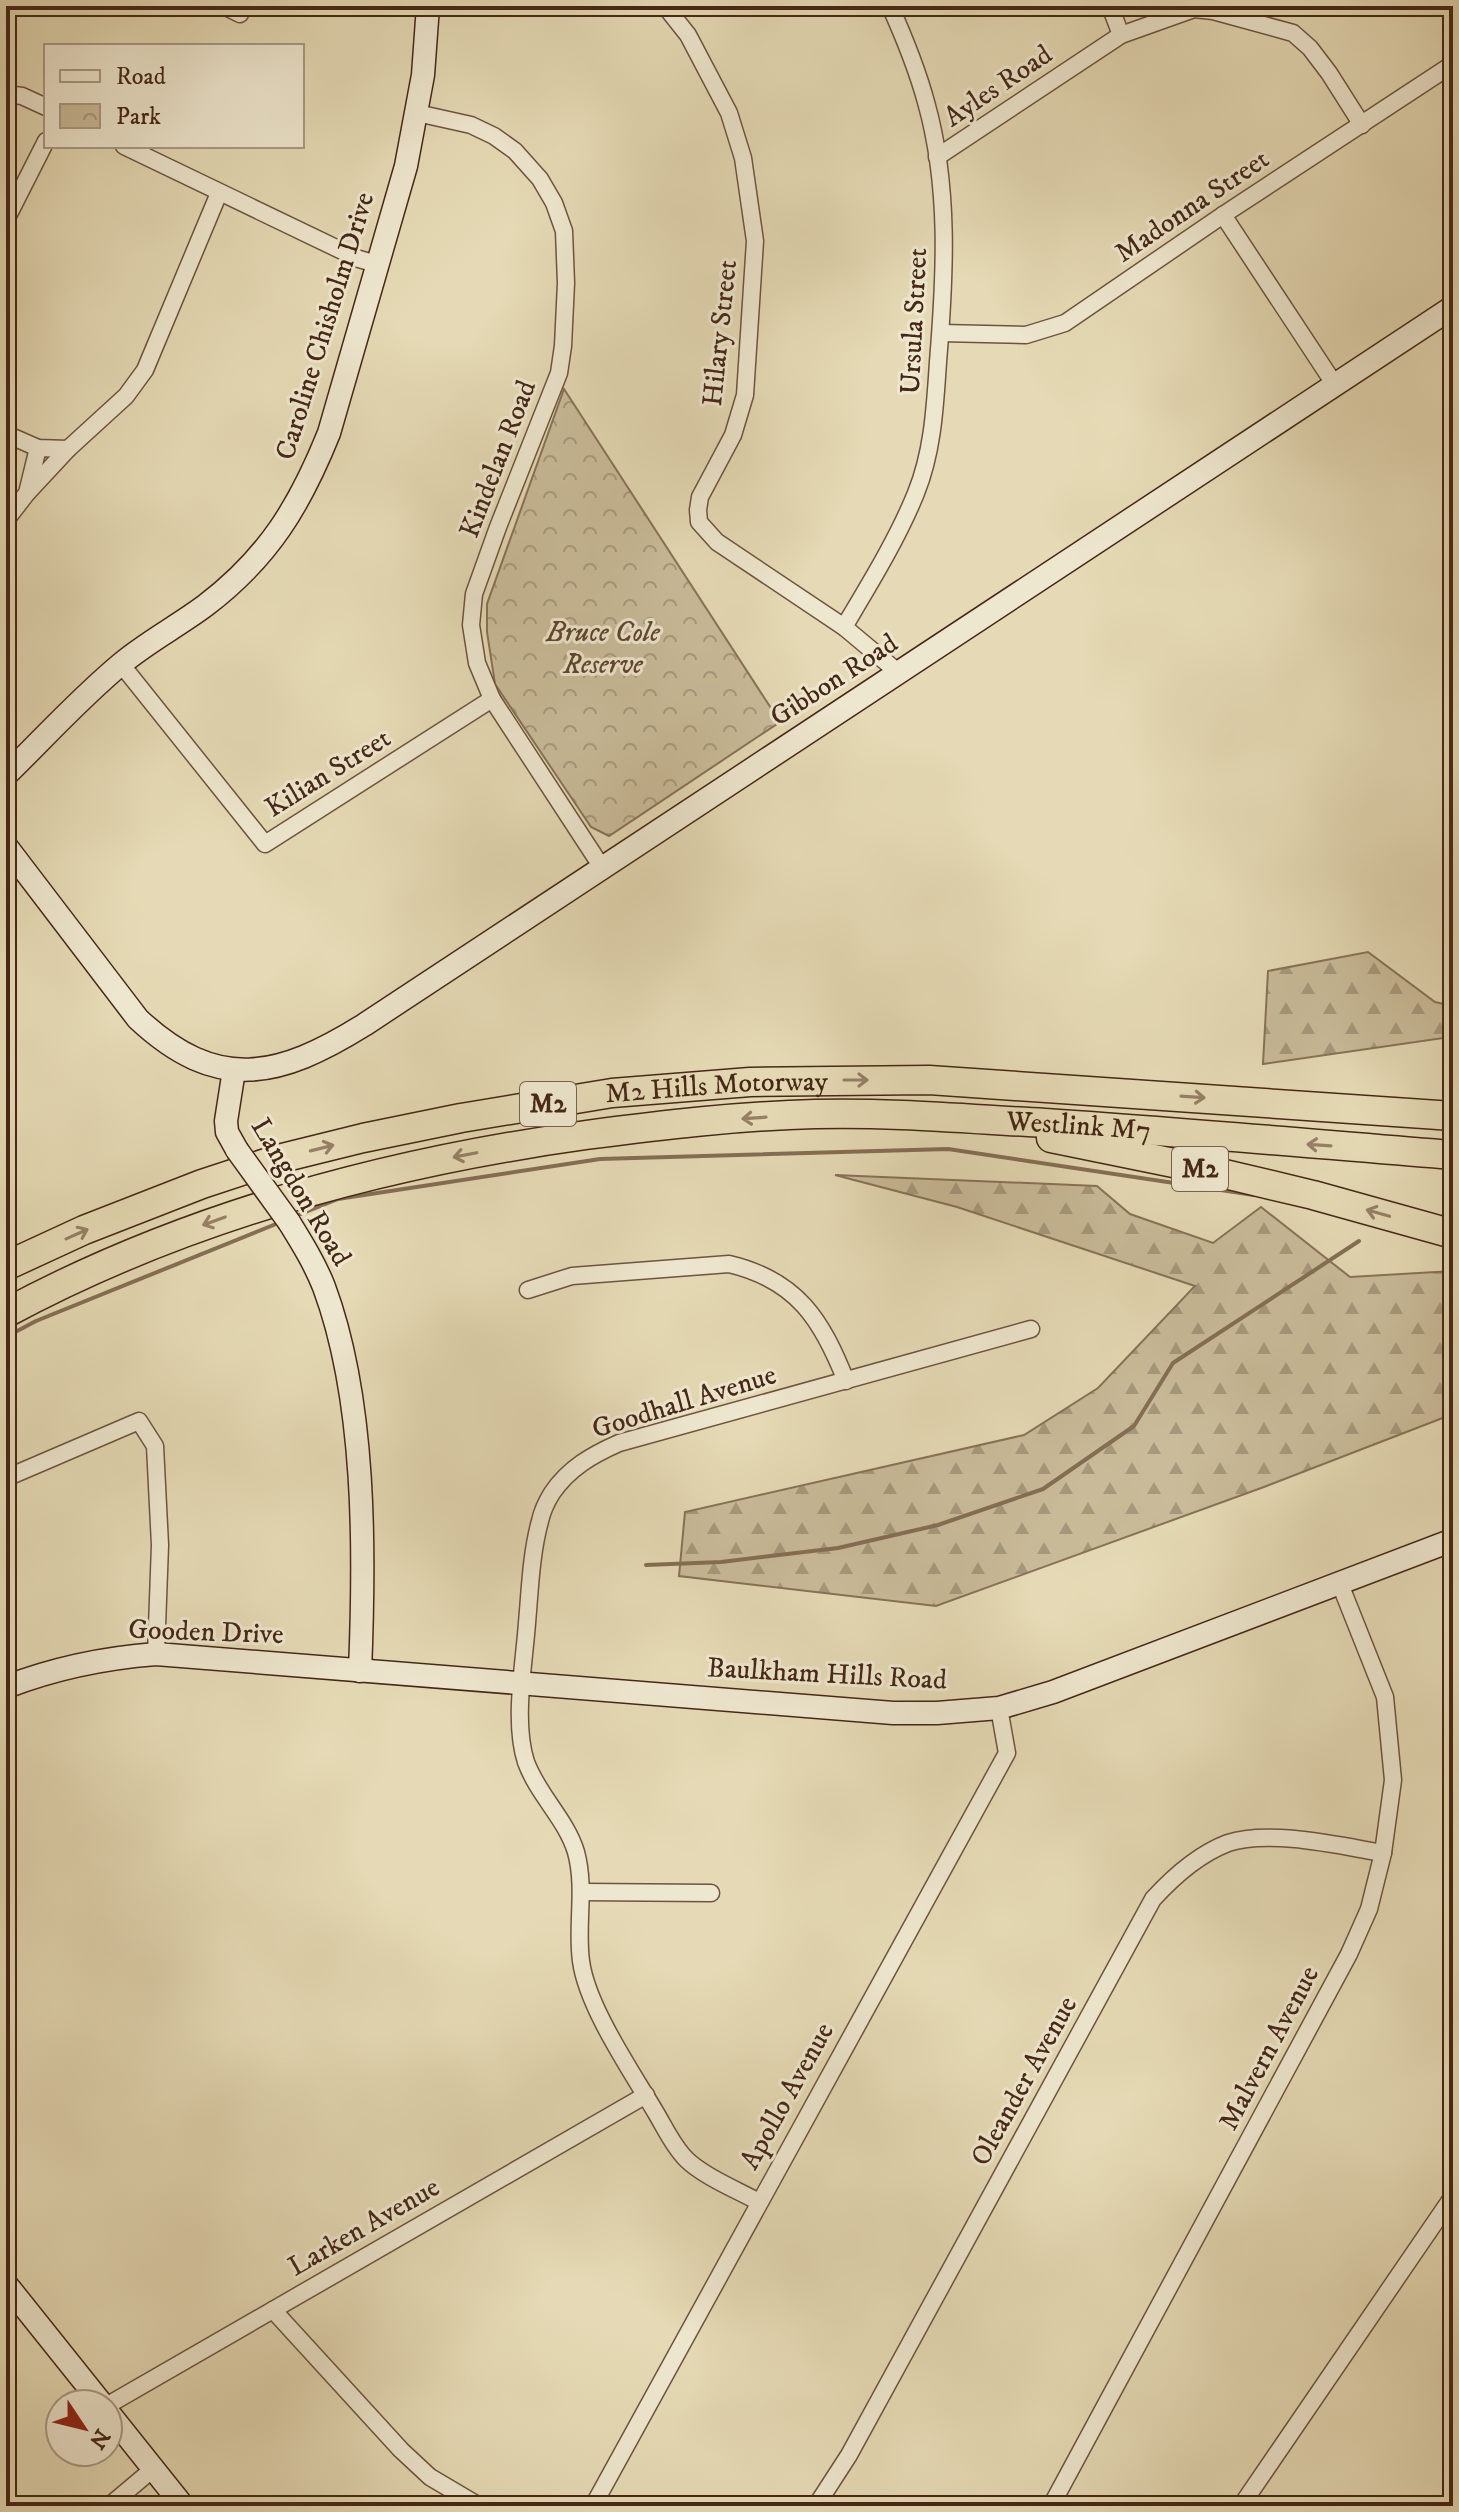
<svg xmlns="http://www.w3.org/2000/svg" width="1459" height="2512" viewBox="0 0 1459 2512" font-family="'IM FELL DW Pica',serif">
	<style>
		.forest { fill: url(#forest-firs); stroke: #887258; stroke-width: 2 }
		.park { fill: url(#park-crowns); stroke: #887258; stroke-width: 2 }
		.lines { fill: none; stroke-linecap: round; stroke-linejoin: round }
		.stream { stroke: #856e55; stroke-width: 4 }
		.street-casing { stroke: #6e543e; stroke-width: 19 }
		.secondary-casing { stroke: #462716; stroke-width: 25 }
		.highway-casing { stroke: #462716; stroke-width: 31 }
		.street { stroke: #eee7cf; stroke-width: 16 }
		.secondary { stroke: #eee7cf; stroke-width: 22 }
		.highway { stroke: #e5dab5; stroke-width: 28 }
		.secondary-bridge-casing { stroke: #462716; stroke-width: 25; stroke-linecap: butt }
		.secondary-bridge { stroke: #eee7cf; stroke-width: 22 }
		.oneway { stroke: #968066 }
		.labels { text-anchor: middle; dominant-baseline: central; stroke-width: 6; stroke-linejoin: round; paint-order: stroke }
		.shield { fill: #eee7cf; stroke: #78614e; stroke-width: 2 }
		.shield-label { font-size: 26px; font-weight: bold; fill: #462716 }
		.street-label { font-size: 28px; fill: #462716; stroke: #eee7cf }
		.park-label { font-size: 28px; font-style: italic; fill: #604530; stroke: #eee7cf }
	</style>
	<defs>
		<pattern id="forest-firs" width="22" height="20" patternUnits="userSpaceOnUse" patternTransform="scale(2)"><rect width="22" height="20" fill="#cabc9a"/><path d="M5 1l3.5 6h-7zM16 11l3.5 6h-7z" fill="#a6997d"/></pattern>
		<pattern id="park-crowns" width="20" height="18" patternUnits="userSpaceOnUse" patternTransform="scale(2)"><rect width="20" height="18" fill="#cabc9a"/><path d="M2 6a3 3 0 1 1 6 0M12 15a3 3 0 1 1 6 0" fill="none" stroke="#a6997d"/></pattern>
	</defs>
	<rect width="100%" height="100%" fill="#e5dab5"/>
	<filter id="stains"><feTurbulence type="fractalNoise" baseFrequency=".0025" numOctaves="4"/><feColorMatrix values="0 0 0 0 .2 0 0 0 0 .09 0 0 0 0 .02 0 0 0 .5 -.17"/></filter>
	<radialGradient id="worn" r=".72"><stop offset=".6" stop-color="#630" stop-opacity="0"/><stop offset="1" stop-color="#630" stop-opacity=".3"/></radialGradient>
	<!-- forest -->
	<g class="forest">
		<path d="M1368,952l67,50 18,4v34l-3,-3 -187,27 5,-93z"/>
		<path d="M835,1175l262,11 33,28 83,29 48,-36 89,70 103,-6v143l-189,73 -328,119 -257,-30 6,-64 339,-77 74,-47 97,-102 -238,-79z"/>
	</g>
	<!-- park -->
	<path class="park" d="M564,389l216,333 -171,114 -18,-9 -96,-143 -8,-52v-28z"/>
	<g class="lines">
		<!-- stream -->
		<g class="stream">
			<path d="M293,1217l45,-18 262,-40 348,-10 306,46"/>
			<path d="M6,1337l30,-16 245,-99"/>
			<path d="M646,1565l75,-3 117,-14 100,-23 105,-36 91,-63 39,-63 186,-122"/>
		</g>
		<defs>
			<g id="street">
				<path d="M224,6l16,8"/>
				<path d="M665,6l23,29 41,78 14,45 12,83 -10,154 -12,40 -33,62 -2,13 1,12 18,20 127,85 55,46"/>
				<path d="M1110,6l11,29"/>
				<path d="M6,94l16,2 24,11"/>
				<path d="M417,113l54,12 23,11 21,15 25,28 14,24 10,28 2,52 -3,63 -4,27 -61,154 -24,67 -3,31 6,38 15,36 111,170"/>
				<path d="M124,146l235,113 18,5"/>
				<path d="M937,157l184,-122 73,-26 19,2 80,22 17,15 19,25 33,52"/>
				<path d="M1223,215l112,170"/>
				<path d="M6,220l40,-79"/>
				<path d="M941,333l85,2 39,-12 158,-108 230,-151"/>
				<path d="M6,434l32,14 30,1 58,-53 19,-26 74,-177"/>
				<path d="M28,492l40,-43"/>
				<path d="M7,519l20,-26 11,-45"/>
				<path d="M844,627c25,-42 54,-89 72,-134 17,-42 19,-87 22,-131 7,-86 12,-175 -12,-260 -9,-33 -22,-65 -36,-96"/>
				<path d="M121,664l144,180 227,-145"/>
				<path d="M528,1290l44,-14 157,-12c68,16 93,56 117,117"/>
				<path d="M6,1478l133,-57 16,25 5,99 -4,109"/>
				<path d="M582,1892l129,1"/>
				<path d="M759,2202c-22,-12 -56,-26 -73,-43 -13,-13 -21,-31 -30,-46 -24,-41 -69,-106 -75,-152 -5,-36 5,-72 -5,-109 -10,-33 -38,-57 -50,-90 -13,-40 -2,-97 1,-139 3,-34 4,-69 13,-102 2,-9 7,-20 12,-28 17,-25 40,-38 67,-50l412,-114"/>
				<path d="M273,2310l128,140 29,27 49,29"/>
				<path d="M108,2405l538,-310"/>
				<path d="M109,2506l44,-37"/>
				<path d="M593,2506l414,-753 -8,-45"/>
				<path d="M816,2506l33,-51 304,-556c21,-23 46,-45 75,-56 41,-14 113,3 155,10"/>
				<path d="M1051,2506l298,-552 20,-45 14,-56 10,-73 -8,-83 -45,-113"/>
				<path d="M1241,2506l212,-310"/>
			</g>
			<g id="secondary">
				<path d="M6,775c38,-37 74,-77 115,-111 26,-22 57,-38 85,-59 63,-48 94,-100 123,-172l77,-267 17,-91 5,-69"/>
				<path d="M6,846l132,173c79,74 141,59 226,6l1089,-718"/>
				<path d="M234,1070l-8,51 1,11 10,18"/>
				<path d="M289,1222c13,21 26,42 35,65 42,113 41,264 36,384"/>
				<path d="M6,1687c49,-19 98,-29 150,-33l737,59h44l62,-5 54,-16 400,-152"/>
				<path d="M6,2284l96,120"/>
				<path d="M108,2412l75,94"/>
			</g>
			<g id="highway">
				<path d="M1051,1138l157,32 105,25 140,39"/>
				<path id="s1" d="M6,1266l78,-36 118,-46 76,-25 85,-21 98,-20 151,-25 138,-11 179,-2 524,36"/>
				<path id="s2" d="M6,1313c180,-97 378,-150 580,-178 76,-10 152,-19 229,-21 77,-2 154,5 230,9 136,9 272,21 408,32"/>
			</g>
		</defs>
		<!-- street casing -->
		<use href="#street" class="street-casing"/>
		<!-- secondary casing -->
		<use href="#secondary" class="secondary-casing"/>
		<!-- highway casing -->
		<use href="#highway" class="highway-casing"/>
		<!-- street -->
		<use href="#street" class="street"/>
		<!-- secondary -->
		<use href="#secondary" class="secondary"/>
		<!-- highway -->
		<use href="#highway" class="highway"/>
		<defs>
			<path id="secondary-bridge" d="M237,1150l52,72"/>
		</defs>
		<!-- secondary-bridge casing -->
		<use href="#secondary-bridge" class="secondary-bridge-casing"/>
		<!-- secondary-bridge -->
		<use href="#secondary-bridge" class="secondary-bridge"/>
	</g>
	<!-- one-way arrows -->
	<defs><path id="oneway-shaft" d="M-6 0H5M1.5-3L5.5 0L1.5 3" fill="none" stroke-width="1.6" stroke-linecap="round" stroke-linejoin="round" transform="scale(2)"/></defs>
	<g class="oneway">
		<use href="#oneway-shaft" transform="translate(856 1080)"/>
		<use href="#oneway-shaft" transform="translate(1193 1097) rotate(4)"/>
		<use href="#oneway-shaft" transform="translate(754 1118) rotate(176)"/>
		<use href="#oneway-shaft" transform="translate(1319 1145) rotate(-176)"/>
		<use href="#oneway-shaft" transform="translate(322 1148) rotate(-14)"/>
		<use href="#oneway-shaft" transform="translate(465 1155) rotate(169)"/>
		<use href="#oneway-shaft" transform="translate(1378 1213) rotate(-164)"/>
		<use href="#oneway-shaft" transform="translate(214 1221) rotate(160)"/>
		<use href="#oneway-shaft" transform="translate(77 1234) rotate(-24)"/>
	</g>
	<g class="labels">
		<!-- shield labels -->
		<g class="shield">
			<rect x="520" y="1082" width="56" height="44" rx="6"/>
			<rect x="1172" y="1147" width="56" height="44" rx="6"/>
		</g>
		<g class="shield-label">
			<text x="548" y="1104">M2</text>
			<text x="1200" y="1169">M2</text>
		</g>
		<!-- street labels -->
		<g class="street-label">
			<text transform="translate(998 86) rotate(-34)">Ayles Road</text>
			<text transform="translate(1192 206) rotate(-34)">Madonna Street</text>
			<text transform="translate(914 321) rotate(-87)">Ursula Street</text>
			<text transform="translate(325 326) rotate(-73)">Caroline Chisholm Drive</text>
			<text transform="translate(720 333) rotate(-84)">Hilary Street</text>
			<text transform="translate(498 459) rotate(-69)">Kindelan Road</text>
			<text transform="translate(834 680) rotate(-33)">Gibbon Road</text>
			<text transform="translate(328 773) rotate(-32)">Kilian Street</text>
			<text stroke="none"><textPath href="#s1" startOffset="738">M2 Hills Motorway</textPath></text>
			<text stroke="none"><textPath href="#s2" startOffset="1104">Westlink M7</textPath></text>
			<text transform="translate(301 1192) rotate(59)">Langdon Road</text>
			<text transform="translate(684 1402) rotate(-17)">Goodhall Avenue</text>
			<text transform="translate(206 1632) rotate(2)">Gooden Drive</text>
			<text transform="translate(827 1674) rotate(3)">Baulkham Hills Road</text>
			<text transform="translate(1269 2048) rotate(-62)">Malvern Avenue</text>
			<text transform="translate(1024 2081) rotate(-61)">Oleander Avenue</text>
			<text transform="translate(787 2096) rotate(-61)">Apollo Avenue</text>
			<text transform="translate(364 2227) rotate(-30)">Larken Avenue</text>
		</g>
		<!-- park labels -->
		<g class="park-label">
			<text x="603" y="632">Bruce Cole<tspan x="603" dy="32">Reserve</tspan></text>
		</g>
	</g>
	<!-- margin -->
	<rect width="1459" height="2512" fill="none" stroke="#e5dab5" stroke-width="32"/>
	<rect x="8" y="8" width="1443" height="2496" fill="none" stroke="#462716" stroke-width="4"/>
	<rect x="16" y="16" width="1427" height="2480" fill="none" stroke="#462716" stroke-width="2"/>
	<!-- legend -->
	<rect x="44" y="44" width="260" height="104" fill="#eee7cf" stroke="#ab9a85" stroke-width="2"/>
	<rect x="60" y="70" width="40" height="12" fill="#eee7cf" stroke="#ab9a85" stroke-width="2"/>
	<text x="116" y="84" font-size="24" fill="#462716">Road</text>
	<rect x="60" y="104" width="40" height="24" fill="url(#park-crowns)" stroke="#ab9a85" stroke-width="2"/>
	<text x="116" y="124" font-size="24" fill="#462716">Park</text>
	<!-- north arrow -->
	<g transform="translate(84 2428) rotate(125)"><circle r="38" fill="#eee7cf" stroke="#ab9a85" stroke-width="2"/>
	<path d="M0-6L14 30L0 20L-14 30Z" fill="#8f2418"/>
	<text y="-12" font-size="22" font-weight="bold" text-anchor="middle" fill="#462716">N</text>
	</g>
	<rect width="100%" height="100%" filter="url(#stains)"/>
	<rect width="100%" height="100%" fill="url(#worn)"/>
</svg>
